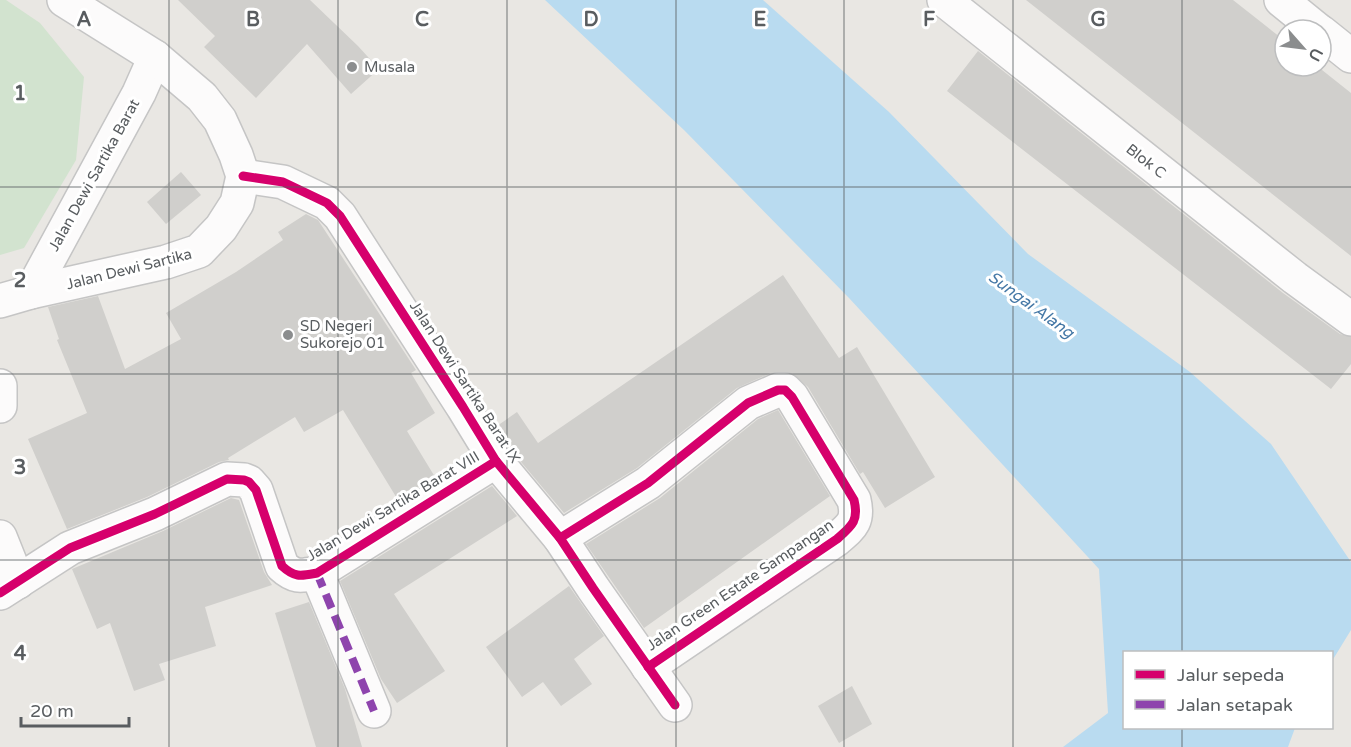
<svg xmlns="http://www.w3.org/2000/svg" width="1351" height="747" viewBox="0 0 1351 747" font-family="'Varela Round',sans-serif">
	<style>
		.green { fill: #d2e3cf }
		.water { fill: #b9dbf0 }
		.building { fill: #d0cfcc }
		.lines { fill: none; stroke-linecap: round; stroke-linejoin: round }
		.minor-casing { stroke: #c5c5c5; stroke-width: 36 }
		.minor { stroke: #fcfbfb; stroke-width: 33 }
		.quiet { stroke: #8e44ad; stroke-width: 8; stroke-dasharray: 15 8; stroke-linecap: butt }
		.cycleway-casing { stroke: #fff; stroke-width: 13 }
		.cycleway { stroke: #d6006c; stroke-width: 9 }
		.grid { fill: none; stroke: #595d60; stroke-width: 1.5; stroke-opacity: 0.55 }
		.poi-dot { fill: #8b8d8e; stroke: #fff; stroke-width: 2 }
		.labels { text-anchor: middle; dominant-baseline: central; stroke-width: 6; stroke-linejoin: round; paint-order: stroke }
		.poi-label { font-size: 15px; fill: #595d60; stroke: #fff; text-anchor: start }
		.street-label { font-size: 15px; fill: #595d60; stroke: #fff }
		.water-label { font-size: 16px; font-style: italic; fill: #4578a6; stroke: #fff }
		.grid-label { font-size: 20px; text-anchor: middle; font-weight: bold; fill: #595d60; stroke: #fff; stroke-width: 6; stroke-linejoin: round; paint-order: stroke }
	</style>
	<rect width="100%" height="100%" fill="#e9e7e3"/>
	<!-- green -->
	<path class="green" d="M0,0h6l34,23 44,54 -8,83 -52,88 -24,7z"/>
	<!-- water -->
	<path class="water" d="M545,0h218l126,112 139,142 162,118 81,72 80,118v68l-19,31v-9h-208v76h171l-7,19h-225l45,-34 -9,-144 -250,-271 -165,-168z"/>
	<!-- building -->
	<g class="building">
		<path d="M178,0h132l48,46 21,23 -28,25 -44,-50 -51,54 -52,-51 11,-11z"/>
		<path d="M1026,0h207l28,22 24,19v25h32l34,27v163z"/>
		<path d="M978,51l305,242 57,41 11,3v27l-20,25 -384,-298z"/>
		<path d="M181,172l20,23 -35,29 -19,-22z"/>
		<path d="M306,214l12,6 98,150 -5,3 24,40 -28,18 28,46 -37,23 -55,-90 -39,22 -9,-15 -67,41 1,2 -10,2 -72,35 -80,32 -39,-90 59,-26 -30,-73 2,-1 -11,-32 50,-11 27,73 56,-30 -15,-26 70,-41 47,-32 -5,-8z"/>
		<path d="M783,275l56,83 18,-11 78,130 -50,31 -22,-36 -3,2 -52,-87 -16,-14h-21l-34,15 -100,80 -73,45 -53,-63 -14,-24 20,-14 21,31z"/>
		<path d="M778,410l52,86 -186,132 -58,-84 74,-46 98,-79z"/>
		<path d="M492,486l25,30 -123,78 51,77 -48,32 -16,-24 -41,-98z"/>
		<path d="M231,498l8,2 25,72 8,13 -67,22 11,39 -57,18 6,16 -31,11 -24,-68 -13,6 -25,-60 91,-38z"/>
		<path d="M569,586l35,50 -30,23 18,25 -31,22 -18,-24 -21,15 -36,-50z"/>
		<path d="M309,602l36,87 17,58h-46l-41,-134z"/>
		<path d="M852,686l20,38 -33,19 -21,-37z"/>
	</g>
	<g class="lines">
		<defs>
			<g id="minor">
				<path d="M944,0l351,278 56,41"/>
				<path d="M1281,0l37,30"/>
				<path d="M1321,32l30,24"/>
				<path d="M243,176l40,6 44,21 13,13 123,191 33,54 64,77 33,50 82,117"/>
				<path d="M31,292l108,-199 16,-36"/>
				<path d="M0,301l31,-9 135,-30 33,-11 22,-23 16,-25 6,-27 -7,-21 -16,-35 -18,-23 -47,-40 -91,-57"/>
				<path d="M0,386v20"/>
				<path d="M0,537l18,45"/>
				<path d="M560,538l88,-55 100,-80 30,-13h7l7,7 62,103c5,21 -2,26 -17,39l-189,128"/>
				<path d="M317,573l57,138"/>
				<path d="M0,593l70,-45 85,-34 72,-35 17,1 5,2 7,8 26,76c13,12 19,10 35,7l179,-112"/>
			</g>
		</defs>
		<!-- minor casing -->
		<use href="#minor" class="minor-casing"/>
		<!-- minor -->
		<use href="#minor" class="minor"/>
		<!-- quiet -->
		<path class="quiet" d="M317,573l57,138"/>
		<defs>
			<g id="cycleway">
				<path d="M243,176l40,6 44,21 13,13 123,191 33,54 64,77 33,50 82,117"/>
				<path d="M560,538l88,-55 100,-80 30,-13h7l7,7 62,103c5,21 -2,26 -17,39l-189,128"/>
				<path d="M0,593l70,-45 85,-34 72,-35 17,1 5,2 7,8 26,76c13,12 19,10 35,7l179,-112"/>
			</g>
		</defs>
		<!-- cycleway casing -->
		<use href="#cycleway" class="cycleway-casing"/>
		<!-- cycleway -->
		<use href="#cycleway" class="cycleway"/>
	</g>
	<!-- grid -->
	<path class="grid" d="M169,0v747M338,0v747M507,0v747M676,0v747M844,0v747M1013,0v747M1182,0v652M0,187h1351M0,374h1351M0,560h1351M1182,728v19"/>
	<!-- markers -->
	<g class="poi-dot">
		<circle cx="352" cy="67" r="6"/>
		<circle cx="288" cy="335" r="6"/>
	</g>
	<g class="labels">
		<!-- poi labels -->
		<g class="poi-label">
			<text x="364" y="67">Musala</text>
			<text x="300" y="326">SD Negeri<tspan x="300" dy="17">Sukorejo 01</tspan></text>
		</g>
		<!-- street labels -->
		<g class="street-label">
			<text transform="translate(1146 161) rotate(38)">Blok C</text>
			<text transform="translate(94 175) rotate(-61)">Jalan Dewi Sartika Barat</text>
			<text transform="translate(129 269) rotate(-14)">Jalan Dewi Sartika</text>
			<text transform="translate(465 382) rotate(57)">Jalan Dewi Sartika Barat IX</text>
			<text transform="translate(393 506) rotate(-31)">Jalan Dewi Sartika Barat VIII</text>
			<text transform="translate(740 585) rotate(-34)">Jalan Green Estate Sampangan</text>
		</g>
		<!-- water labels -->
		<g class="water-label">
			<text transform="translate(1031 305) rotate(36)">Sungai Alang</text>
		</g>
	</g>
	<g class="grid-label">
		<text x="84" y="26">A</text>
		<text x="253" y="26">B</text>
		<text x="422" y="26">C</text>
		<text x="591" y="26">D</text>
		<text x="760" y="26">E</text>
		<text x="929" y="26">F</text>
		<text x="1098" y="26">G</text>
		<text x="20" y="100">1</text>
		<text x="20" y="287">2</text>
		<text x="20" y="474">3</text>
		<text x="20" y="660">4</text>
	</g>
	<!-- legend -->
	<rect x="1123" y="651" width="210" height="78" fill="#ffffff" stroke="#bdbebf" stroke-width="1.5"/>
	<rect x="1135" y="670" width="30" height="9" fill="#d6006c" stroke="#bdbebf" stroke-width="1.5"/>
	<text x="1177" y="681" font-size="18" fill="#595d60">Jalur sepeda</text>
	<rect x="1135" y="700" width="30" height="9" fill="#8e44ad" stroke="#bdbebf" stroke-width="1.5"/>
	<text x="1177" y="711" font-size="18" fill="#595d60">Jalan setapak</text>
	<!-- north arrow -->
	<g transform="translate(1303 48) rotate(118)"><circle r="28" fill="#ffffff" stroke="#bdbebf" stroke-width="1.5"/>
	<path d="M0-4.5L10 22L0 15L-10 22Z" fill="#8b8d8e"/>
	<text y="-9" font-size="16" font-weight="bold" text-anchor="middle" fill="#595d60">U</text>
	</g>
	<!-- scale -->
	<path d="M21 717v9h108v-9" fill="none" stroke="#595d60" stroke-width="3"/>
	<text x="30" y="717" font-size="18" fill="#595d60" stroke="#ffffff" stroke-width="4.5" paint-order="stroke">20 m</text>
</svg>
